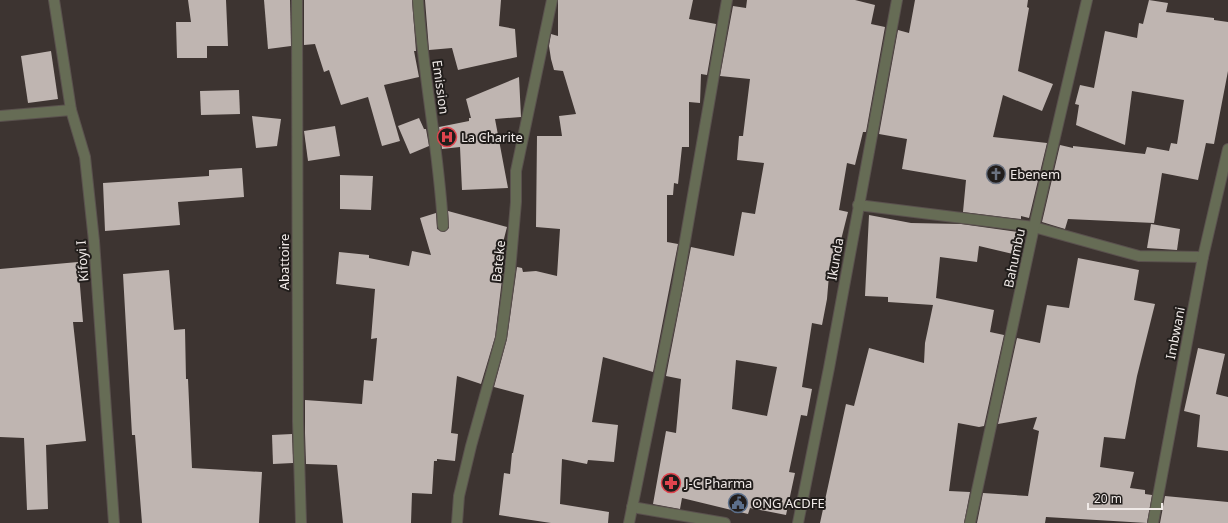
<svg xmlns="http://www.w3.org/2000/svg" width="1228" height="523" viewBox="0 0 1228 523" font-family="'Noto Sans',sans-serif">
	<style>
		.building { fill: #bfb5b1; fill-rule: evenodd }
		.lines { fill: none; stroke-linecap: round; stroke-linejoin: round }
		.minor-casing { stroke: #5a514e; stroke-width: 12 }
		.minor { stroke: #666c55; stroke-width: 10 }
		.labels { text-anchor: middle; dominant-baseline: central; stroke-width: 4; stroke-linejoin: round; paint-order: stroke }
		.street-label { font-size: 13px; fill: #f0eae8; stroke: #211d1b }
		.poi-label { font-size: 13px; fill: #f0eae8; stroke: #211d1b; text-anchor: start }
	</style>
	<rect width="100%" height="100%" fill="#3d3431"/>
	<!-- building -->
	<g class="building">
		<path d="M188,0h38l2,46h-21v12h-30l-1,-36h15z"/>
		<path d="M264,0h26l1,46 -23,3z"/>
		<path d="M304,0h108l4,51h-2l5,26 -35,8 16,56 -18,5 -14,-49 -27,8 -12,-35 -5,2 -9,-28 -11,1z"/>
		<path d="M425,0h76l-2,26 16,3 2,28 -59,13 -6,-22 -23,2z"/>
		<path d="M558,0h135l-4,19 27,5 -9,51 -6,-1 -1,29 -11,-1v45h-7l-4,37 -4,-1 -1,12h-6v47l11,2 -25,128 -50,-15 -11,65 26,3 -4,37 -26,-2 -1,4 -25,-5 -2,45 49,8 -1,11h-57l-52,-8 5,-42 6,1 2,-21h1l11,-58 -30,-8 13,-48 10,-72 5,1 1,4 13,-1 21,5 3,-47 -24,-2 1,-91h25l-3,-20 17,-2 -13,-43 -9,-1 -3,-11 -2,-13 2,-12 7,2z"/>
		<path d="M747,0h108l20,5 -4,19 14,3 -19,105h-3l-8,33 -8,-2 -8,47 9,2 -13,52 -5,-1 -3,36 -5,26 -10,-2 -10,64 10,2 -5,27 -6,-1 -12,57 6,1 -9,42 -36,-7 -2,6 -66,-16 -2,11 -27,-5 13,-73 10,2 5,-54 -15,-3 25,-129 43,9 8,-44 13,2 9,-51 -27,-3 2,-24h4l7,-57 -30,-3 13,-70 13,2zM736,360l41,7 -10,49 -35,-7z"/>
		<path d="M915,0h113l-1,7 2,1 -11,63 35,13 -11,27 -39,-16 -10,42 54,6 -18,75 -8,-2v3l-58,-7 3,-32 -64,-11 5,-30 -28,-5 19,-104 11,3z"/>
		<path d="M1149,0l19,3 -2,9 48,6v2l14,2v49l-14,73 -8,-1 -8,37 -36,-7 -8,50 -86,-4 -3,10 -23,-7 18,-77 13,3v-2l72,8 2,-7 22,4 2,-8 6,1 7,-44 -52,-9 -7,54 -49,-20 3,-20 -4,-1 5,-19 14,3 11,-57 32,7 2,-15 4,1z"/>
		<path d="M51,51l7,48 -30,4 -7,-47z"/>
		<path d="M519,77l2,40 -26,2 13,69 -46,2 -2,-43 -18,2 -3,-22 30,-6v-3h2l-5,-19z"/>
		<path d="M239,90l1,24 -39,1 -1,-24z"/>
		<path d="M252,116l29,3 -4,27 -21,2z"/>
		<path d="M419,118l5,11h2l3,17 -19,8 -12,-28z"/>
		<path d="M335,126l5,30 -32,5 -4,-30z"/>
		<path d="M242,168l2,29 -66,5 2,23 -75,6 -2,-48 106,-7v-6z"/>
		<path d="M340,175l33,1 -2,34 -31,-1z"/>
		<path d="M448,211l59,16 -9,35 6,1 -9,74 -14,47 -24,-8 -6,57 7,1 -3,27 -18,-2v2h-3l-2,33 -20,-1 -1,30h-68l-6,-58 -31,-1 -1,-31v-33l57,4 2,-24 9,1 4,-43 -6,1 4,-50 -39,-5 3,-32 30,3v3l40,8 3,-15 19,4 -11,-37 16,-5 1,16 7,3 5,-4z"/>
		<path d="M869,215l42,8 50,1 57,8 -5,22 -34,-8 -2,16 -37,-5 -4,41 58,12 -4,22 14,3 -20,91 -5,1 -21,-4 -9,68 21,1 -6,31h-144l26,-119 8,2 15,-58 55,15 1,-20 8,-38 -45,-3v-5l-23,-1z"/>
		<path d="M1151,224l29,5 -3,21 -30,-2z"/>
		<path d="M1078,258l61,12 -5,30 21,4 -18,72 -12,63 -21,-2 -4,30 34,5 -4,16 15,2v4l7,1 -5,28 -101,-6 -1,6h-68l6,-30 45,3 11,-65 -6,-2 4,-12 -39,7 19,-86 23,5 7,-38 22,3z"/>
		<path d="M78,262l5,60h-10l13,119 -40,4 2,64 -21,1 -3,-72 -24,-1v-168z"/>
		<path d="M169,270l5,60 11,-1 1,50h2l4,89 70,4 -3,51h-117l-7,-88h-3l-9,-161z"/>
		<path d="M1198,348l27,6 -9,40 12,3v54l-31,-4 3,-32 -16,-4z"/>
		<path d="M292,434l1,29 -20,1 -1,-29z"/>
		<path d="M1165,496l63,6v21h-68z"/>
	</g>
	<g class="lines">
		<defs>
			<g id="minor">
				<path d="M54,0l17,110 14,47 9,84 20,282"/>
				<path d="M297,0l1,421 3,102"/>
				<path d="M418,0c5,76 21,150 25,226"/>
				<path d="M0,116l71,-6"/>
				<path d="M858,205l176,22 105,29 64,1"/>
				<path d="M632,507l93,16"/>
				<path d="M457,523l2,-27 12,-50 30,-108 9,-67 6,-69v-31l36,-171"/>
				<path d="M629,523l48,-236 50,-287"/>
				<path d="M798,523l31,-155 68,-368"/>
				<path d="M970,523l64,-296 53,-227"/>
				<path d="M1153,523l50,-266 25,-108"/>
			</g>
		</defs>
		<!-- minor casing -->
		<use href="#minor" class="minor-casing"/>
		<!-- minor -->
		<use href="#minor" class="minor"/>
	</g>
	<!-- icons -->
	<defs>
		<symbol id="hospital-ring" viewBox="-11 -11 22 22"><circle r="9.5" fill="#211d1b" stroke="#e0444e" stroke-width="1.5"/><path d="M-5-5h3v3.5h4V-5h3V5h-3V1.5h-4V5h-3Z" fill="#e0444e"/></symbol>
		<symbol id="church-ring" viewBox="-11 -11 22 22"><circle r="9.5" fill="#211d1b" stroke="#6b7280" stroke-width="1.5"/><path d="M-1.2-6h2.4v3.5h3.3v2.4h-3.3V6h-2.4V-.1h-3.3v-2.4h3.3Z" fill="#6b7280"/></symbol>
		<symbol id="pharmacy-ring" viewBox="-11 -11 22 22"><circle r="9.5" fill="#211d1b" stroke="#e0444e" stroke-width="1.5"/><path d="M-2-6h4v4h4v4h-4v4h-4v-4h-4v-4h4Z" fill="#e0444e"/></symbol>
		<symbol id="civic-ring" viewBox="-11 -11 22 22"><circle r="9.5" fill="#211d1b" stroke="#5c6f8a" stroke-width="1.5"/><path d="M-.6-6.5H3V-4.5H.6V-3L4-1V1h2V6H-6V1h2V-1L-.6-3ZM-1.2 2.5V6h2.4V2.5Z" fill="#5c6f8a"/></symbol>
	</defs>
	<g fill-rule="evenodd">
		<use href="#hospital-ring" x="436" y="126" width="22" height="22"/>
		<use href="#church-ring" x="985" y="163" width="22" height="22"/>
		<use href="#pharmacy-ring" x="660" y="472" width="22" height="22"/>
		<use href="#civic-ring" x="727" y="492" width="22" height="22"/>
	</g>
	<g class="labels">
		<!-- street labels -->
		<g class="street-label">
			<text transform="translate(441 87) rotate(82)">Emission</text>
			<text transform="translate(1014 258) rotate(-78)">Bahumbu</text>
			<text transform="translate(835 259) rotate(-80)">Ikunda</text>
			<text transform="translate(82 261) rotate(-94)">Kifoyi I</text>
			<text transform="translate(498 261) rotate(-84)">Bateke</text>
			<text transform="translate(284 262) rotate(-90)">Abattoire</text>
			<text transform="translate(1175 333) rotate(-79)">Imbwani</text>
		</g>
		<!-- poi labels -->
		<g class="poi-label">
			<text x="461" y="137">La Charite</text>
			<text x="1010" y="174">Ebenem</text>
			<text x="685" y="483">J-C Pharma</text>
			<text x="752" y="503">ONG ACDFE</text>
		</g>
	</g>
	<!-- scale -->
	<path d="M1088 503v6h74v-6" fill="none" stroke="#f0eae8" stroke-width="2"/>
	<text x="1094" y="503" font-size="12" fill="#f0eae8" stroke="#211d1b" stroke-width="3" paint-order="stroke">20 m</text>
</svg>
